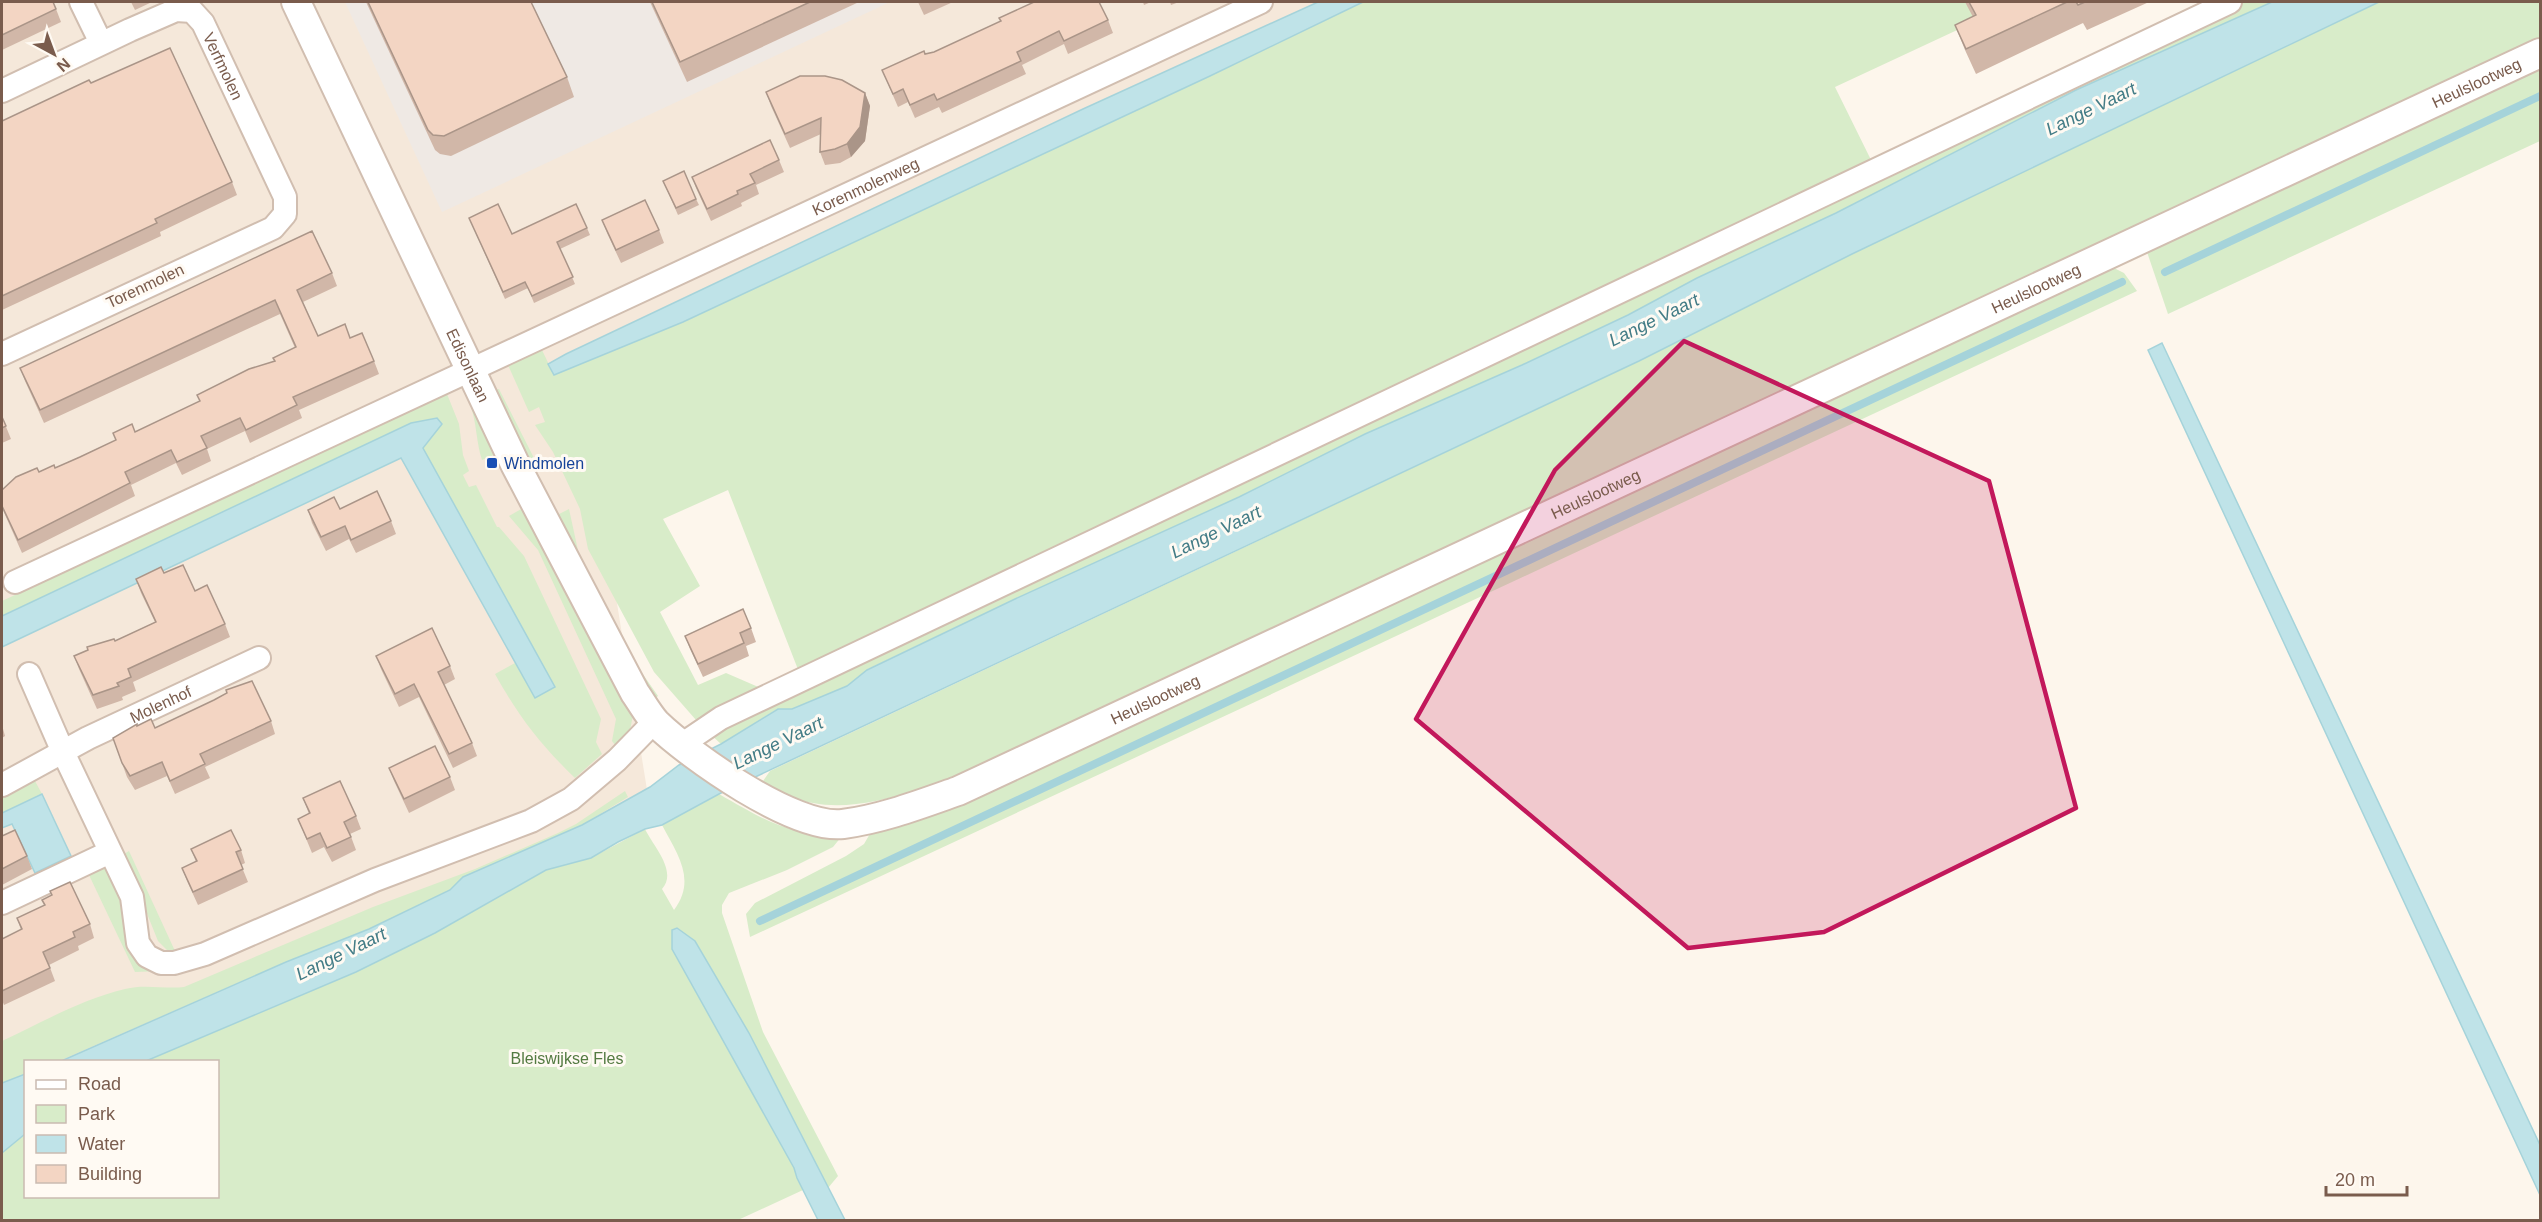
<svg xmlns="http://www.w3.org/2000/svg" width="2542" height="1222" viewBox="0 0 2542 1222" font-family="Arial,sans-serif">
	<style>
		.residential { fill: #f5e8da }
		.industrial { fill: #efe9e4 }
		.green { fill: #d8ecc9 }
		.water { fill: #bfe3e8; stroke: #a5d3da; stroke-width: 1.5 }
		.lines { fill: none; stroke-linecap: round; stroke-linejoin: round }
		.stream { stroke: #a5d3da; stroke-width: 8 }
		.minor-casing { stroke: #d1beb0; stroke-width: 26 }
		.tertiary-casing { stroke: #d1beb0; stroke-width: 32 }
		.minor { stroke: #fff; stroke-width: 22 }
		.tertiary { stroke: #fff; stroke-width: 28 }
		.wall { fill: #d1b7a8 }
		.shaded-wall { fill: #aa9588 }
		.building { fill: #f3d5c3; stroke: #aa9588; stroke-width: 1.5 }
		.marked { fill: #c2185b; fill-opacity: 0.2; stroke: #c2185b; stroke-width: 4.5; stroke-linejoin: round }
		.transit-dot { fill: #1a4fb4; stroke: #fffaf3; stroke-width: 2 }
		.labels { text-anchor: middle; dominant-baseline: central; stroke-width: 6; stroke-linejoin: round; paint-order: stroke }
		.street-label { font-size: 16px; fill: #7a5c4d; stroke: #fffaf3 }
		.transit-label { font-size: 16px; fill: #164399; stroke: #fffaf3; text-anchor: start }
		.park-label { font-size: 16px; fill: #537a41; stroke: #fffaf3 }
		.water-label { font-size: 18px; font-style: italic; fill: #437c86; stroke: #fffaf3 }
	</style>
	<rect width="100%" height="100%" fill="#fdf6ec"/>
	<!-- residential -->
	<path class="residential" d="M2,2h1504l-918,421 60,373 -540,265 -82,1 -1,40 -23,12z"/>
	<!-- industrial -->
	<path class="industrial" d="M345,2h545l-448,210z"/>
	<!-- green -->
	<g class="green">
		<path d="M1363,2h631l4,9 -163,76 38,77 -1074,508 -71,-182 -65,29 37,67 -40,26 38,73 28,-12 37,16 -67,31 -42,-48 -66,-123 -8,-40 -27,-57 -18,-27 10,-3 -6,-15 -10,5 -21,-47 34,-15 12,25 129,-53 527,-246z"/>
		<path d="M2240,2h32l-196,88 -240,123 -139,65 -69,37 -106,50 -157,69 -126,63 -224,102 -147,70 -21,17 -55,23h-15l-56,35 -13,-12z"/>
		<path d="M2379,2h161v37l-1550,724c-52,19 -122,51 -177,40 -19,-3 -35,-11 -52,-19l9,-13 869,-410 213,-107z"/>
		<path d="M2540,68v73l-372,173 -21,-62z"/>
		<path d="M2114,268l10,5 13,18 -1387,646 -4,-23 9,-11 91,-47 18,-12 7,-12z"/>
		<path d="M499,389l35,69 -5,4 -35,-72z"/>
		<path d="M447,394l12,30 4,31 6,16 -6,4 6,12 7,-2 21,42h2l25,29 77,163 -5,23 6,12 -27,24c-35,-34 -56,-61 -80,-104l20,-11 20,35 20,-11 -133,-239 20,-24 -5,-6 -26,5 -409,193v-15z"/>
		<path d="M473,402l23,52 -14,6c-6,-18 -5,-37 -12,-56z"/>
		<path d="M523,508l110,207 -3,15 -14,16 -4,-5 4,-22 -78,-169 -29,-34z"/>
		<path d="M569,509l10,46 63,118 16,23 -4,3 -99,-183z"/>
		<path d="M35,781l7,13 -40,19v-16z"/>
		<path d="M625,791l3,6 -46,28 -119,52 -13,13 -81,39 -83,33 -227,99 -33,1 -1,12 -23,9v-42c39,-18 80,-42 123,-52 19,-5 39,0 59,-2l189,-80 102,-38 83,-36 18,-9z"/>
		<path d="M719,794c45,26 69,41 123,42l-9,11 -46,23 -58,23 -7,12v8l41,119 75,144 -10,12 -79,-155 -54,-92 -8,-6 126,243 -13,6 3,6 -65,30h-736v-67l23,-19 1,62h192v-134l-72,-1 210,-89 79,-39 111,-63 45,-12 54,-29c8,17 33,42 17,60l12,21c23,-31 3,-56 -12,-85z"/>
		<path d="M129,851l46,100 -8,-1 -9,-9 -12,-30 -5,-19 -17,-38z"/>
		<path d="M106,867l54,104 -25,1 -46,-97z"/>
	</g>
	<!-- water -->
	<g class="water">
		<path d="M1318,2h45l-153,74 -527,246 -129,53 -6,-11 18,-10 517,-245z"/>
		<path d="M2272,2h107l-527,252 -213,107 -920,433 -57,31 -17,4 -27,13 -27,16 -45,12 -111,63 -79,39 -210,89 -87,1 227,-100 83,-33 81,-39 13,-13 119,-52 68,-38 29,-22 42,-21 57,-35h14l55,-23 20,-16 148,-71 224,-102 126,-63 157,-69 106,-50 69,-37 139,-65 240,-123z"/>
		<path d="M2162,343l378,802v50l-392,-845z"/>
		<path d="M437,418l5,6 -19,24 132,239 -20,11 -134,-240 -399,189v-31l409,-193z"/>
		<path d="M42,794l29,62 -36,17 -23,-49 -10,4v-15z"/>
		<path d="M677,928l18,13 54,92 96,187h-27l-21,-42 -3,-10 -122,-219v-19z"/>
		<path d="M25,1074v60l-23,19v-70z"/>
	</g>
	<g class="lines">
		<!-- stream -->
		<g class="stream">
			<path d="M2165,272l375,-176"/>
			<path d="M760,921l1362,-639"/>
		</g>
		<defs>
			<g id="minor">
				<path d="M81,2l20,41"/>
				<path id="s1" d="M2,91l128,-61 46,-20 16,1 11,12 82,174v17l-12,14 -271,126"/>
				<path id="s2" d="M15,582l1246,-580"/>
				<path d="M29,674l34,78 69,145 6,46 9,13 14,7h13l31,-9 170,-74 156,-59 40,-22 46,-39 38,-39"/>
				<path d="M681,745l40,-27 1509,-716"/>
				<path id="s3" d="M2,785l86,-47 171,-80"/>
				<path d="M2,903l108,-51"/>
			</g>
			<g id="tertiary">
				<path id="s4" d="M296,2l219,462 120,229c7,10 13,21 21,30 34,33 139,107 187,101 39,-5 78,-20 115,-33l1582,-738"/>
			</g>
		</defs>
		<!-- minor casing -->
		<use href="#minor" class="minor-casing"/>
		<!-- tertiary casing -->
		<use href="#tertiary" class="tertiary-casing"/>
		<!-- minor -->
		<use href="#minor" class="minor"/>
		<!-- tertiary -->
		<use href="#tertiary" class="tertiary"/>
	</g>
	<!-- wall -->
	<g class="wall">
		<path d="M2,2l54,7 5,13 -59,28z"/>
		<path d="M131,2h21l-17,8z"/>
		<path d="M366,2h165l36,75 7,20 -123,59 -11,-2 -5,-4z"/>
		<path d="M650,2h209l-172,80z"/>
		<path d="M918,2h35l-29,13z"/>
		<path d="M1143,2h8l-7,3z"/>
		<path d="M1170,2h9l-8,3z"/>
		<path d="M1965,2h184l-62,28 -4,-7 -107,51 -11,-24 -10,-25 18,-8z"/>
		<path d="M1108,20l5,13 -45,21 -4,-10 -42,21 4,9 -84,39 -3,-6 -24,11 -7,-16 -10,5 -16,-37 43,-16z"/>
		<path d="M91,83l141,99 5,13 -77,37 1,4 -159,74v-189z"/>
		<path d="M766,92l99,1 5,13 -5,35 -14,16 -11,6 -15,2 -5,-13 1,-18 -31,14 -19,-42z"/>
		<path d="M779,160l5,12 -28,13 3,9 -18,9 1,3 -31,15 -15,-33 -4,-11z"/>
		<path d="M663,181l33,18 3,6 -21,10z"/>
		<path d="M469,218l43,16 75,-6 3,7 -30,14 15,35 -41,19 -6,-15 -23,11z"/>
		<path d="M602,220l57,10 5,13 -43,20 -14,-30z"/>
		<path d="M332,273l5,13 -34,16 15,34 32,2 24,23 5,13 -80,36 3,8 -52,25 -5,-12 -38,18 4,12 -29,14 -6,-12 -45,22 4,11 -113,57 -20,-45v-18l37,-18 16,-4 61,-28 -3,-7 22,-1 65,-30 -3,-7 77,-34 21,-13 -15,-34 -236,109 -19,-42 -5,-13z"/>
		<path d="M2,417l9,22 -9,4z"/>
		<path d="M340,509l51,12 5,13 -40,19 -7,-14 -23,12 -14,-28 -4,-13z"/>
		<path d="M164,573l31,18 30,33 5,13 -97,45 3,9 -14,6 1,3 -26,9 -18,-40 -5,-13 41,-15 40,-19 -14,-29 -5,-14z"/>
		<path d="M751,628l5,14 -10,4 3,10 -46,21 -13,-28 -5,-13z"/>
		<path d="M376,656l74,10 5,13 -11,6 28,58 5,13 -24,12 -34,-71 -20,10 -18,-38z"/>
		<path d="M226,690l45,31 4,13 -70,33 5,11 -35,16 -8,-18 -32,14 -8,-13 -14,-39 24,-12 18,2 59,-28 13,-7z"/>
		<path d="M2,725l3,11 -3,2z"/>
		<path d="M389,768l61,9 5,13 -46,23 -15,-32z"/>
		<path d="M303,798l53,18 5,13 -11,5 6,16 -24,12 -8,-15 -12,6 -14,-34 11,-5z"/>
		<path d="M2,836l25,20 5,13 -30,16z"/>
		<path d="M191,849l50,1 4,13 -4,2 7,17 -50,23 -11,-24 -5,-13 14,-6z"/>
		<path d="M52,895l38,29 4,14 -16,8 1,4 -30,15 6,16 -51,24 -2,-5v-61l19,-9 -4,-12 28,-13 -3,-5z"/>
	</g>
	<!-- shaded-wall -->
	<path class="shaded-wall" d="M865,93l5,13 -5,35 -14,16 -4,-13z"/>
	<!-- building -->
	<g class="building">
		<path d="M2,2h51l3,7 -54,26z"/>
		<path d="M368,2h163l36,75 -123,59 -11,-1 -5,-5z"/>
		<path d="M652,2h158l-130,60z"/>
		<path d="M1034,2h65l9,18 -44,21 -5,-10 -42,21 4,9 -84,39 -3,-6 -24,11 -7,-16 -10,5 -11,-24 42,-19 1,3 9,-2 67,-31 -2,-3z"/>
		<path d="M1969,2h98l-101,47 -11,-24 21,-10z"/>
		<path d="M2076,2h9l-7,3z"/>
		<path d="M170,48l62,134 -77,37 2,4 -155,73v-175l87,-41 2,3z"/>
		<path d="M800,76h25l17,4 23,13 -5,34 -13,17 -12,5 -15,3 1,-34 -36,16 -19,-42z"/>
		<path d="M770,140l9,20 -29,14 5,9 -18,8 1,3 -31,15 -15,-32z"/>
		<path d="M684,171l12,28 -20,9 -13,-27z"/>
		<path d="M645,200l14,30 -43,20 -14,-30z"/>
		<path d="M498,204l14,30 64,-30 11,24 -30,14 16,35 -41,19 -7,-14 -22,10 -34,-74z"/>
		<path d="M312,231l20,42 -35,17 21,46 27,-12 5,14 12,-5 12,28 -81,36 4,8 -51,25 -6,-12 -39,18 6,12 -30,14 -6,-12 -46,22 5,11 -112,57 -16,-34v-16l14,-13 21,-9 2,4 15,-7 1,3 25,-11 36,-17 -3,-7 19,-9 3,8 65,-31 -3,-6 52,-26 26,-8 -2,-3 23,-11 -21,-47 -235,110 -20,-42z"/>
		<path d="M2,417l4,9 -4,2z"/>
		<path d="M377,491l14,30 -40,19 -6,-14 -24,11 -13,-27 26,-13 6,12z"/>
		<path d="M183,565l12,26 12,-6 18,39 -97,45 3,8 -14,6 2,3 -26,9 -19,-39 14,-6 -1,-3 27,-8 1,2 41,-19 -20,-43 25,-12 3,6z"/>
		<path d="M743,609l8,19 -11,5 4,10 -46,21 -13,-28z"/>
		<path d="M432,628l18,38 -12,6 34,71 -23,11 -35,-70 -19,10 -19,-38z"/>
		<path d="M252,681l19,40 -71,33 5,10 -35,17 -8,-19 -32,14 -8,-13 -9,-25 24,-14v2l14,-7 4,9 59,-28 13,-7 -1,-3z"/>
		<path d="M435,746l15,31 -46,22 -15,-31z"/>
		<path d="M340,781l16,35 -12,6 7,15 -24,11 -7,-15 -13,6 -9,-20 12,-6 -7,-15z"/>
		<path d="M15,830l12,26 -25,13v-33z"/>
		<path d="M231,830l10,20 -5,2 7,17 -50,23 -11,-24 15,-7 -6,-12z"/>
		<path d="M70,882l20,42 -17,8 2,5 -32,15 7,16 -48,23v-52l20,-10 -5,-11 28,-13 -3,-5 10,-5 -2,-4z"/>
	</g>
	<!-- marked area -->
	<path class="marked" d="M1684,341l305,140 87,327 -252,124 -136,16 -272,-229 139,-249z"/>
	<!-- markers -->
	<rect class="transit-dot" x="486" y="457" width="12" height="12" rx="3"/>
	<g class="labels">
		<!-- street labels -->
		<g class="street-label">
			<text stroke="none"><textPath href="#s1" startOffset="272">Verfmolen</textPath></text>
			<text stroke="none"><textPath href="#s4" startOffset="2818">Heulslootweg</textPath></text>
			<text stroke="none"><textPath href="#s2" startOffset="938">Korenmolenweg</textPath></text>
			<text transform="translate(145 286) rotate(-25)">Torenmolen</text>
			<text stroke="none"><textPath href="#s4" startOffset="2332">Heulslootweg</textPath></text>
			<text stroke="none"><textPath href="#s4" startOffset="402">Edisonlaan</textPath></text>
			<text stroke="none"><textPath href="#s4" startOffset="1846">Heulslootweg</textPath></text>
			<text stroke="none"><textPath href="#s4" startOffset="1360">Heulslootweg</textPath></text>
			<text stroke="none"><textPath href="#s3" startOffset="178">Molenhof</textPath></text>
		</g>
		<!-- transit labels -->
		<g class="transit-label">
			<text x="504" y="463">Windmolen</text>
		</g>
		<!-- park labels -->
		<g class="park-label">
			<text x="567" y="1058">Bleiswijkse Fles</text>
		</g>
		<!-- water labels -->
		<g class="water-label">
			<text transform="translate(2091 109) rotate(-26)">Lange Vaart</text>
			<text transform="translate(1654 320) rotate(-26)">Lange Vaart</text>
			<text transform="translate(1216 532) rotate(-26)">Lange Vaart</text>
			<text transform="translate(778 743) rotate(-26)">Lange Vaart</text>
			<text transform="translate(341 954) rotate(-26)">Lange Vaart</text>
		</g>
	</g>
	<!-- border -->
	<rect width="2542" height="1222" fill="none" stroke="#7a5c4d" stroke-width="6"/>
	<!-- legend -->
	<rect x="24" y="1060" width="195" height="138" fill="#fffaf3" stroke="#cabbb1" stroke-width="1.5"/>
	<rect x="36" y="1080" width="30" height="9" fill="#ffffff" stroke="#cabbb1" stroke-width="1.5"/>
	<text x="78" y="1090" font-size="18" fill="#7a5c4d">Road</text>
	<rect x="36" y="1105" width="30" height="18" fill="#d8ecc9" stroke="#cabbb1" stroke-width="1.5"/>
	<text x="78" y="1120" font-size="18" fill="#7a5c4d">Park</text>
	<rect x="36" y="1135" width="30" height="18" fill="#bfe3e8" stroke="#cabbb1" stroke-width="1.5"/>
	<text x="78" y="1150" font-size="18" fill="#7a5c4d">Water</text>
	<rect x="36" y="1165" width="30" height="18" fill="#f3d5c3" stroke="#cabbb1" stroke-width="1.5"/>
	<text x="78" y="1180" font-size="18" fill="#7a5c4d">Building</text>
	<!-- north arrow -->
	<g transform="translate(54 54) rotate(139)" stroke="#fffaf3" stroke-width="4.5" paint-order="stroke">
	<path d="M0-4.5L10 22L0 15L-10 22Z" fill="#7a5c4d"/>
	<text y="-9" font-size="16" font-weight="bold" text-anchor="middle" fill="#7a5c4d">N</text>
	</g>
	<!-- scale -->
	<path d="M2326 1186v9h81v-9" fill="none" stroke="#7a5c4d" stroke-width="3"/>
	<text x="2335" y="1186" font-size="18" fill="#7a5c4d" stroke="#fffaf3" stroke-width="4.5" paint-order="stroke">20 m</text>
</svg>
